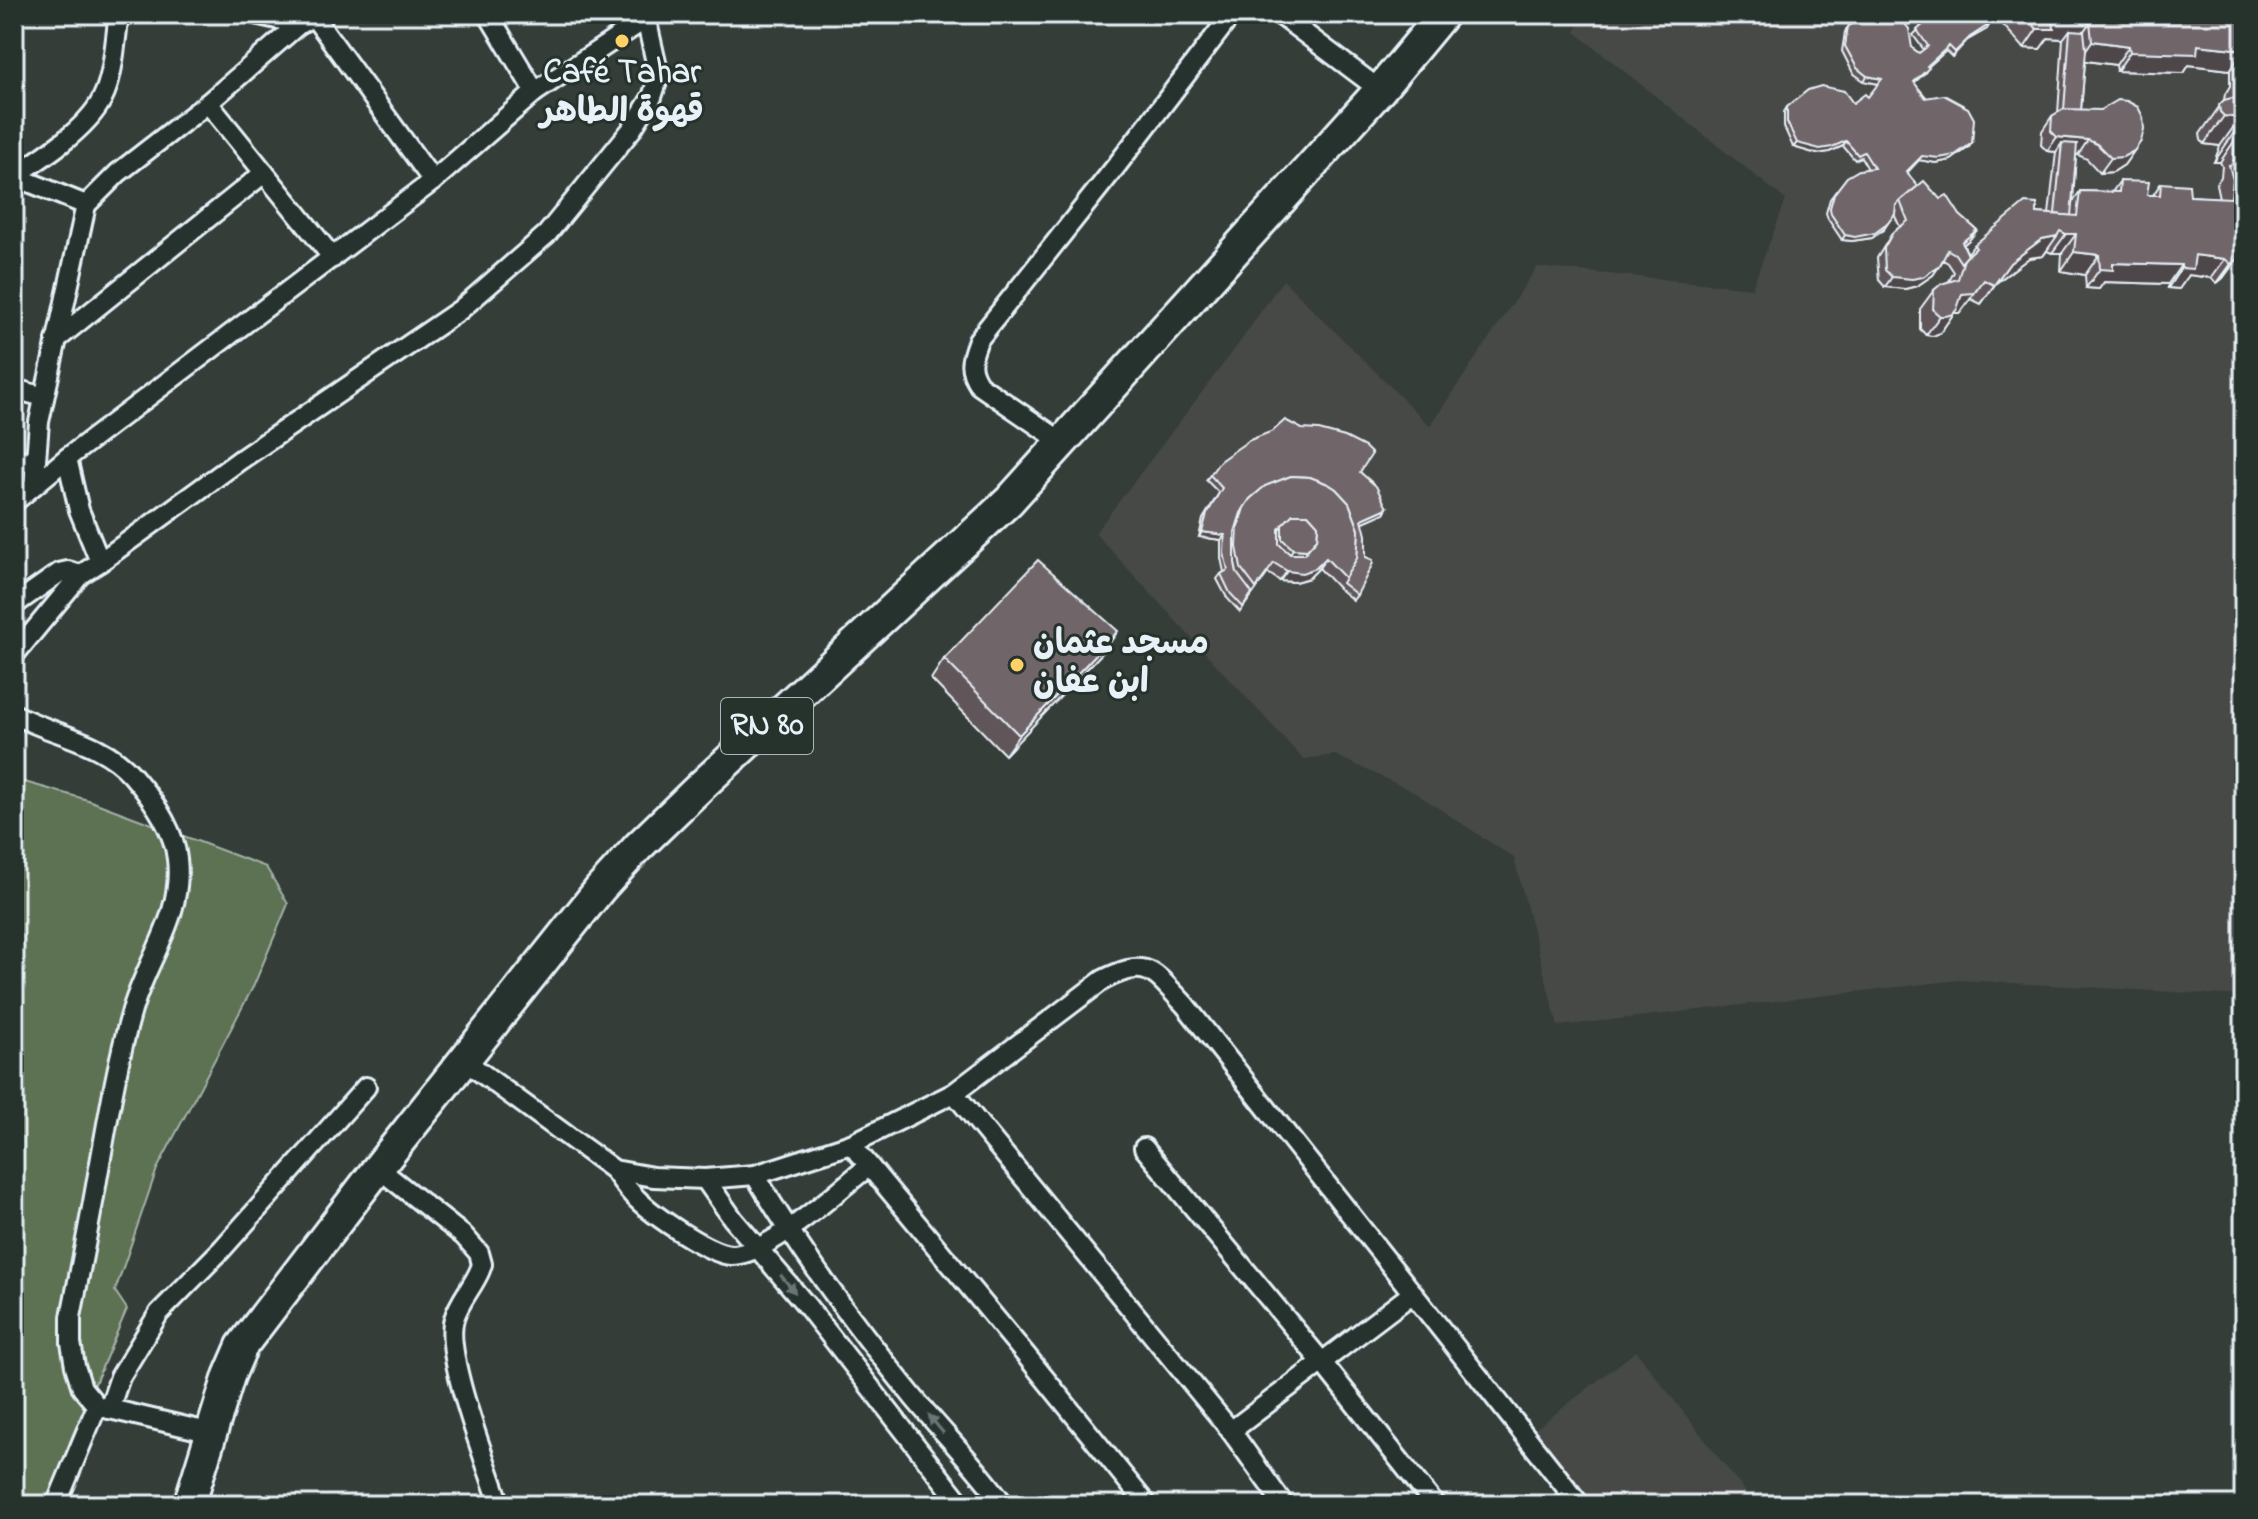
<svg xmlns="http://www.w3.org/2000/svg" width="2258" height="1519" viewBox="0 0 2258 1519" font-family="'Indie Flower','Playpen Sans Arabic',sans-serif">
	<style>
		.built { fill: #474947 }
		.green { fill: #5d7153; stroke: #a2b1a6; stroke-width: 2 }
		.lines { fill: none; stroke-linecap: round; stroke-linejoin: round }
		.minor-casing { stroke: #e8f1f8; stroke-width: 24 }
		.primary-casing { stroke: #e8f1f8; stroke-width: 36 }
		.minor { stroke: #26332d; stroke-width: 18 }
		.primary { stroke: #26332d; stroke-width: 30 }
		.wall { fill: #60575a; stroke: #e8f1f8; stroke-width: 2; fill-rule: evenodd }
		.shaded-wall { fill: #4e474a; stroke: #e8f1f8; stroke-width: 2 }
		.building { fill: #706569; stroke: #e8f1f8; stroke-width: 2; fill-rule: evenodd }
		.oneway { fill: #6a7674 }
		.poi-dot { fill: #ffd166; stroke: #26332d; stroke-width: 3 }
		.labels { text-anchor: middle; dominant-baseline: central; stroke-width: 6; stroke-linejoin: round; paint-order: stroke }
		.shield { fill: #26332d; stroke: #aeb8bb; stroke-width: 2 }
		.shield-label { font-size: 32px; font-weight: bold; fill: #e8f1f8 }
		.poi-label { font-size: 34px; font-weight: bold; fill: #e8f1f8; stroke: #26332d }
	</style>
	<rect width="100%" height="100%" fill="#353d39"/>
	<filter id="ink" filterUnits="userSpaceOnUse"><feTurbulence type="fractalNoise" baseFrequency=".0125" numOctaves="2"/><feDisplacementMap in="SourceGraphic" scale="16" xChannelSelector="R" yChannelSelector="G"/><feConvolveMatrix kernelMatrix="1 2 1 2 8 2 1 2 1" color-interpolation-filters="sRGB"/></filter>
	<g filter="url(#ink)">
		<!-- built -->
		<g class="built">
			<path d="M1585,14h659v982l-285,-16 -401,46 -44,-168 -100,-66 -79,-37 -32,4 -208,-226 142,-187 46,-66 147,146 107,-159 215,21 34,-88 -211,-168z"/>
			<path d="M1636,1351l115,148 -6,6h-154l-57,-75z"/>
		</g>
		<!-- green -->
		<path class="green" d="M14,779l74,21 178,67 22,37 -34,81 -97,184 -42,122 12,18 -55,128 -26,68h-32z"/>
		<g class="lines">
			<defs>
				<g id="minor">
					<path d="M255,14l44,10"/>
					<path d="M312,14l121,167"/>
					<path d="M488,14l47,78"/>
					<path d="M1279,14l101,76"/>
					<path d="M208,103l125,155"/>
					<path d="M14,176c28,-18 73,-47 88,-77 12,-23 13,-59 17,-85"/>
					<path d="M14,176l72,29"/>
					<path d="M56,340l208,-167"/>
					<path d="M14,389l30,8"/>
					<path d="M1062,442l-83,-57c-12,-18 -8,-26 -1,-45l139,-175 115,-151"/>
					<path d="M14,457l22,8"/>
					<path d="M34,485l5,-63 47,-217 32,-32 90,-70 91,-79 19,-10"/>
					<path d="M14,502l53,-44 366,-277 102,-89 118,-78"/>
					<path d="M100,562l140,-102 220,-150 87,-76 85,-105 20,-32 5,-15v-15l-12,-53"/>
					<path d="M14,605l45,-32 9,-2 12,4"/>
					<path d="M14,655l66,-80 20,-13 -21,-52 -12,-52"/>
					<path d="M14,714c38,21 88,26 118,61 19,22 42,53 45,84 7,58 -32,102 -46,155 -15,53 -23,106 -33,160 -8,48 -18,96 -27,143v26l4,23 7,22 15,18 115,27"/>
					<path d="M465,1061l149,109 39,7 52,2 50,-4 96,-31 103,-51 149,-113c46,-24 51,-7 82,25l395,500"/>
					<path d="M954,1093l277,338 53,74"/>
					<path d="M851,1144l174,210 122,151"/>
					<path d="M1144,1148l177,213 114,144"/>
					<path d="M378,1168l86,68 15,17 3,11 -2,6c-7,17 -21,31 -26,49 -11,35 34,148 46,186"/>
					<path d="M614,1170c7,10 14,21 23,29 16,16 72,55 94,56 37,1 108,-66 138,-89"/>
					<path d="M755,1175c47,80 101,151 159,223 30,36 63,69 90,107"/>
					<path d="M705,1179l28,40 74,87 155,199"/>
					<path d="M109,1409l11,-32 39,-64 63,-64 144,-162"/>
					<path d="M1231,1431l182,-138"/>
					<path d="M56,1505l41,-99"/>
				</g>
				<path id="primary" d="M189,1505l40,-129 13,-30 136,-178 222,-279 38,-42 62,-60 309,-286 371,-411 63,-76"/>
			</defs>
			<!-- minor casing -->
			<use href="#minor" class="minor-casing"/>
			<!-- primary casing -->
			<use href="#primary" class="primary-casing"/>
			<!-- minor -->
			<use href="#minor" class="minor"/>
			<!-- primary -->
			<use href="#primary" class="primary"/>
		</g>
		<!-- wall -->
		<g class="wall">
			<path d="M1908,14h83l-4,4v11l-21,12 -14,16 -6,-6 -18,16 -3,6 -11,10 55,64 -18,13 -15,3 -17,-3 -12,13 11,13 22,13 37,31 -7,9 -7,6 5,8 6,-8 63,-32 12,1 7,-62 -9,-1 -6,-6 1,-14 10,-15 6,-3 5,-74 -15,-1 -8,11 -16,-1 -31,-34h251v255h-2l-4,-4 1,-8h-2v2l-14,19 -6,5 -6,-5 -22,-3 -10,14 -11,-1v-4l-64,-2 -5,7 -13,-1 -1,-13 -24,-4 1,-18h-10l-5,-2 -4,5 -14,2 -33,25 -15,21 -10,-5 -11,14h-6l-14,20 -7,3 -7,-1 -6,-6v-20l14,-19 15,-9 5,-9 -6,-9 -5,-3 -10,15 -16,11 -12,3 -20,-2 -6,-7 -2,-22 16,-26 7,-5 -6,-13 -10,15 -12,9 -20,3 -10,-1 -14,-21 -2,-6 4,-14 17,-22 21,-8 -7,-12 -6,3 -12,-14 -14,6 -12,2 -24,-7 -9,-20v-15l3,-5 66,-4 15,-6 11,-13 -15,-3 -11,-8 -11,-22 3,-19 3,-5 64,21 7,5 5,-3 -11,-15 9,-9zM2085,61l31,4 1,6 67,2 5,-8 41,5v16l-5,8 -1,6 -24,34 1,6 3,4 16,2 -6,16h6l2,4 -1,11 -5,7 3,14 -29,-2 -29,-13 -8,12h-6l-27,-14 -8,11 -32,-1 -7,11 3,-48 11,5 13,14 13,-1 11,-7 17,-24 -60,-31z"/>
			<path d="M1360,472l27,36 -3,5 -21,9 -6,73 -4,5 -15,-12 -19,-20 -10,10 -14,4 -15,-1 -12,-8 -28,39 -13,-14 -10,-19 4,-5 3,-2 -3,-14v-18l-22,-3 4,-18 16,-26 -13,-13 4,-5z"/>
			<path d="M1104,651l-99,104 -74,-76 13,-20z"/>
		</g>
		<!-- shaded-wall -->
		<g class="shaded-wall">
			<path d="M2053,18l37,4 -13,19 -7,-11 -7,9 -15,-1 -8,11 -16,-1 13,-19z"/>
			<path d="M1990,24l-3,5 -21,12 -14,16 18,-20z"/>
			<path d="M2092,41l37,5 -13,19 -37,-5z"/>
			<path d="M2198,45l46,5 -14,20 -41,-5 -5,8 -67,-2 13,-19z"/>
			<path d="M1867,76l15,3 -3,5 -15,-3z"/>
			<path d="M2224,116l16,2 -20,28 -16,-2z"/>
			<path d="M2234,133l5,1 -19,28h-6z"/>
			<path d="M2057,137l31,3 -10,15 -17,-2 1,-10 -6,9 -9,-1z"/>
			<path d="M2241,138h3v28l-9,-19z"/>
			<path d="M1846,141l-3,5 -14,6 -12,2 -24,-7 4,-4z"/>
			<path d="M1972,143l-3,4 -18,13 -15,3 -17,-3 -17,17 20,-21z"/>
			<path d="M2134,151l-10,14 -11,7 -13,1 11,-15z"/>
			<path d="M1887,224l-3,5 -12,9 -20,3 -10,-1 3,-5z"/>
			<path d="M1977,230l-7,9 -15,13 7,-10z"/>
			<path d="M2066,234h10l-14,19h-10z"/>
			<path d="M2057,236l-14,20 -14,2 -33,25 -15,21 29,-41 32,-24z"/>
			<path d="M2237,237h7v12l-5,8 -15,-1z"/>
			<path d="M2074,252l25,3 -14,20 -24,-4z"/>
			<path d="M2195,255l30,4 -14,19 -22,-3 -10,14 -11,-1 13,-20z"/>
			<path d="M2237,259l-14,19 -6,5 14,-19z"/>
			<path d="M2113,263l68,2 -13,19 -64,-2 -5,7 -13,-1 14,-19z"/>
			<path d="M1940,265l-7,10 -16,11 -12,3 -20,-2 7,-10z"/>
			<path d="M1984,280l-24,33h-6l-14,20 -7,3 -7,-1 14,-19 22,-22z"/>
			<path d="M1387,508l-3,5 -25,11 3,-5z"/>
			<path d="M1202,532l23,3 -4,5 -22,-3z"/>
			<path d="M1293,549l14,1v4l-24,10z"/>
			<path d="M1326,558l-7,10 -10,10 -14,4 -15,-1 7,-10z"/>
			<path d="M1118,631l-14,20 -99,104 14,-20z"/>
		</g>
		<!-- building -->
		<g class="building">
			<path d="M1861,14h31l10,6 7,9 3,19 7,5 9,-7 -11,-16 9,-8 -9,-8h72l-3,3 4,7 -20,13 -15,15 -6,-6 -22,20 2,2 -15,14 11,16 19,-3 24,13 6,11 -2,24 -17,12 -16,3 -17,-2 -16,16 12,14 -18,15 -4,4 -1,9 -8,10 -12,9 -20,4 -10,-2 -14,-21 -1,-6 4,-14 13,-17 12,-7 15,-2 -10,-16 -6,3 -12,-14 -14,6 -12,2 -23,-6 -10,-21v-15l21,-17 13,-4 23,5 9,12 12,-9 3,3 14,-18 -15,-3 -10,-8 -12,-22 3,-19z"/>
			<path d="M2024,14h220v66l-6,7v-12l6,-7v-18l-46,-5 -1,9 -67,-2 -1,-6 -37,-5 -2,-19 -37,-4 1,11h-17z"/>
			<path d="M2070,30l14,1 2,19 -5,60h-17z"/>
			<path d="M2244,80v58h-3l-2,-4 -5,-1 6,-15 -16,-2 -4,-4 -1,-7 5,-5 8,-2 9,1 -2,-14h4z"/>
			<path d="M2118,100l9,1 11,6 5,10 1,12 -3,12 -7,10 -11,6 -12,1 -14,-14 -9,-4 -31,-3 -6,-6 1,-15 11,-7 38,1z"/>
			<path d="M2062,143l15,1 -6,72 -16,-2z"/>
			<path d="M2235,147h9v90h-7v22l-6,5 -6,-5 -30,-4 -2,14 -12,-1v-3l-68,-2v7l-13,-1 -1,-14 -25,-3 2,-18h-10l-6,-3 -3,5 -15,3 -32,24 -16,22 -10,-5 -10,13 -12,1 -5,15 -4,5 -7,2h-6l-7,-6 1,-20 7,-6 17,-5 6,-20 12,-11 -2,-3 51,-42 12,1v9l40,3 3,-25 39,1 1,-11 29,1 -2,13h13l1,-12 28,2 1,11 41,2 2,-18 -4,-15 4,-1z"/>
			<path d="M1924,181l16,18 7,-4 13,20 17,15 -15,12 6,13 -7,8 -6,-9 -7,-4 -8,15 -17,12 -11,2 -20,-2 -7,-7 -1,-22 9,-16 15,-11 -8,-20z"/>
			<path d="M1285,420l17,9 17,1 26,7 20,10 7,7 -12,18 16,14 11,22 -25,11 4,16v22l7,3v3l-16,32 -15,-12 15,-25 2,-28 -10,-27 -13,-14 -8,-5 -18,-7 -19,-1 -26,10 -15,13 -9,14 -6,19v31l2,10 15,20 -9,14 -13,-14 -9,-19 7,-4 -4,-17 1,-18 -23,-3 5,-18 15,-26 -12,-13 10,-14 18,-13 12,-8 23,-9z"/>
			<path d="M1291,476l19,1 18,7 8,5 13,14 10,27 -2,28 -12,20 -19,-20 -10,10 -14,5 -15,-2 -13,-8 -18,25 -15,-20 -4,-21 1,-20 6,-19 6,-9 15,-13zM1293,514h15l10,11 -1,14 -13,15h-14l-11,-10v-15z"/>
			<path d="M1293,514h15l10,11 -1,14 -10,11 -14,-1 -11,-10v-14z"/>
			<path d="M1038,560l80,71 -99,104 -75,-76z"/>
		</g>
		<!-- one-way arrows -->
		<defs><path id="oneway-solid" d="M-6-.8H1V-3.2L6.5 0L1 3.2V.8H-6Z" transform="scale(2)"/></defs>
		<g class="oneway">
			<use href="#oneway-solid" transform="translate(788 1284) rotate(50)"/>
			<use href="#oneway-solid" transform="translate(936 1424) rotate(-130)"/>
		</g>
	</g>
	<!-- markers -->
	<g class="poi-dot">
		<circle cx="622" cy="41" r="8"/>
		<circle cx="1017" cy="665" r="8"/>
	</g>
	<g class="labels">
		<!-- shield labels -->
		<rect class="shield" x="721" y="698" width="92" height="56" rx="6"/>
		<g class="shield-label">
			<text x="767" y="726">RN 80</text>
		</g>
		<!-- poi labels -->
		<g class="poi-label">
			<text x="622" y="74">Café Tahar<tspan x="622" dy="39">قهوة الطاهر</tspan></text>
			<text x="1033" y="645" text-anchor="start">مسجد عثمان<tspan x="1033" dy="39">ابن عفان</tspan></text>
		</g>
	</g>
	<!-- margin -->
	<rect width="2258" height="1519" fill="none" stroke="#26332d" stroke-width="48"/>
	<rect x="24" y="24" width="2210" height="1471" fill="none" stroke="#e8f1f8" stroke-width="3" filter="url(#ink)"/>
</svg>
